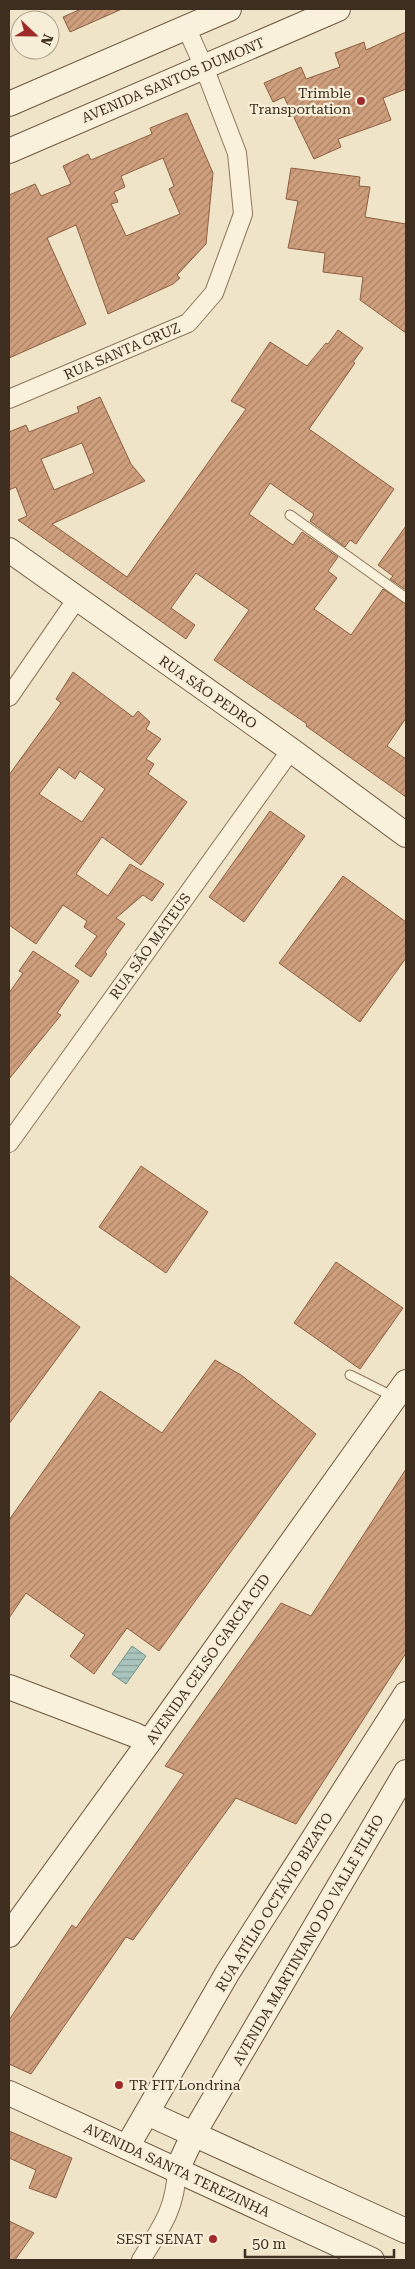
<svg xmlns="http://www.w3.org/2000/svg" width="415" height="2269" viewBox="0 0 415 2269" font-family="'Roboto Serif',serif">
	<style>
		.water { fill: url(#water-rules); stroke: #6f938a }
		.building { fill: url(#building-hatch); stroke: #8d5f41; fill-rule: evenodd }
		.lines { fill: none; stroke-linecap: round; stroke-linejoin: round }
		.lane-casing { stroke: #8d765c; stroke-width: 11 }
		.street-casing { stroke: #8d765c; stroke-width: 20 }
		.secondary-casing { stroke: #6f573f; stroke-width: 26 }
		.lane { stroke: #faf1dc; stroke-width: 9 }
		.street { stroke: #faf1dc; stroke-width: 18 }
		.secondary { stroke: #faf1dc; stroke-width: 24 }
		.poi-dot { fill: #9e2a2b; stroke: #f7eed8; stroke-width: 2 }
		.labels { text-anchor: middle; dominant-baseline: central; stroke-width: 4.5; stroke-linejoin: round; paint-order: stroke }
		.street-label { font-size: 14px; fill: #3d2e20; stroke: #f7eed8 }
		.poi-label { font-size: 14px; fill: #3d2e20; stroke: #f7eed8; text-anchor: end }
	</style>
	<defs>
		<pattern id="water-rules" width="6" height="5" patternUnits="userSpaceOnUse" patternTransform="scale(1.25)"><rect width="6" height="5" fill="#a9c4bc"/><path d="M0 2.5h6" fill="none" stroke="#8ba098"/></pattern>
		<pattern id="building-hatch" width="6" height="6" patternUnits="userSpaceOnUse" patternTransform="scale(1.25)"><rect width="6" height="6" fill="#cf9f7d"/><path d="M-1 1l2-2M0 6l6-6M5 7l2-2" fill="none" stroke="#a98266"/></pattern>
	</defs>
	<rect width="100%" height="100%" fill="#f0e4c8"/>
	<!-- water -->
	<path class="water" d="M132,1646l14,10 -20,28 -14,-10z"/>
	<!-- building -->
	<g class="building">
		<path d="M81,9h41l-52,23 -7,-15z"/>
		<path d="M406,32v57l-23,9 8,22 -53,19 3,8 -27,12 -30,-62 -11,5 -9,-19 37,-16 5,12 34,-12 -5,-14 29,-11 2,8z"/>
		<path d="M187,113l26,60 -7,71 -29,31 3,3 -7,6 -65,30 -32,-89 -29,13 39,86 -77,34v-163l26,-11 6,12 30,-12 -8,-18 25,-12 3,6 61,-26 -2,-6zM163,158l11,28 -5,3 11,25 -54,22 -15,-32 7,-2 -4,-10 11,-5 -4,-11z"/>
		<path d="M291,168l69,9 -1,9 11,1 -5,30 41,7v109l-46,-33 3,-23 -40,-5 2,-19 -37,-5 10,-47 -12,-2z"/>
		<path d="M338,330l25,18 -10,14 2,1 -46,66 85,60 -38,55 -6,-4 -5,7 -35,-26 4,-7 -44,-31 -21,31 44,31 9,-13 36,25 -10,14 9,7 -23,31 37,26 32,-46 23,15v114l-19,28 19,13v38l-100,-71 1,-2 -93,-64 35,-50 -53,-37 -25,35 24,17 -9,14 -168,-119 9,-4 -11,-29 -7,3v-58l17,-7 3,7 50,-20 -2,-5 23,-10 31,67 14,17 -93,43 75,53 119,-168 -15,-8 39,-59 37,24 19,-23 2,1zM82,443l12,30 -40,17 -13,-31z"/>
		<path d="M406,526v64l-16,-11 3,-3 -15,-11z"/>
		<path d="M73,672l60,45 5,-6 12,11 -4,7 15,10 -15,20 8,5 -6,10 39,28 -46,63 -39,-28 -26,37 32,22 22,-32 34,20 -12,17 -9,-6 -27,23 9,6 -20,28 2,2 -16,23 -16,-11 22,-30 -13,-9 3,-6 -24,-16 -27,39 -27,-19v-150l52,-72 -5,-4zM59,767l16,12 5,-8 25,18 -23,33 -43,-28z"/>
		<path d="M270,811l35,25 -61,86 -35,-25z"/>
		<path d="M343,876l63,46v36l-46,64 -81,-59z"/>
		<path d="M33,951l46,30 -22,32 4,2 -52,64v-86l14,-20 -4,-2z"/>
		<path d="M141,1166l67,46 -42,61 -67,-46z"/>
		<path d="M336,1262l67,46 -43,61 -66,-46z"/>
		<path d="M9,1275l71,52 -71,97z"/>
		<path d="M215,1360l26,15 75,59 -157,217 -32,-23 -33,46 -24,-18 15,-21 -59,-42 -17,25v-98l91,-129 62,42z"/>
		<path d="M406,1469v184l-110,171 -60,-26 -103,142 -7,-3 -95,137 -22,-10v-44l63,-95 4,3 108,-154 -19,-8 116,-163 30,13z"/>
		<path d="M9,2131l63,27 -16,40 -27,-10 7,-18 -27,-12z"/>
		<path d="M9,2221l25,12 -19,27h-6z"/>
	</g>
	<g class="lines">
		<defs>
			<g id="lane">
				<path d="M290,515l116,83"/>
				<path d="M350,1375l44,22"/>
			</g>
			<g id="street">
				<path d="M9,399l179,-76 26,-30 29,-79 -6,-61 -33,-86 -18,-40"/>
				<path d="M9,697l67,-97"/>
				<path d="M9,1143l282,-393"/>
				<path d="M141,2260c20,-33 34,-49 36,-90"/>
			</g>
			<g id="secondary">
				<path d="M9,104l220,-95"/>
				<path d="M9,151l329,-142"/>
				<path d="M9,550l282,200 115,85"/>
				<path d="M9,1687l126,48 14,7"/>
				<path d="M9,1935l140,-193 257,-360"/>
				<path d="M9,2093l363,167"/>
				<path d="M147,2113l259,118"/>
				<path d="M127,2147l101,-175 178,-278"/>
				<path d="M177,2170l17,-37 212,-361"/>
			</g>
		</defs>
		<!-- lane casing -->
		<use href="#lane" class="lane-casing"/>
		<!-- street casing -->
		<use href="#street" class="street-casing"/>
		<!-- secondary casing -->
		<use href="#secondary" class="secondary-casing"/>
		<!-- lane -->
		<use href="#lane" class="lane"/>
		<!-- street -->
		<use href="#street" class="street"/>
		<!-- secondary -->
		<use href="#secondary" class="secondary"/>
	</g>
	<!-- markers -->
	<g class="poi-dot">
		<circle cx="361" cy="101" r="5"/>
		<circle cx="119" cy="2085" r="5"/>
		<circle cx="213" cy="2239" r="5"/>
	</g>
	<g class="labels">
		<!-- street labels -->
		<g class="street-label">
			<text transform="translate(173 80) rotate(-23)">AVENIDA SANTOS DUMONT</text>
			<text transform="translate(122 351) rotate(-23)">RUA SANTA CRUZ</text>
			<text transform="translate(208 692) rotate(35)">RUA SÃO PEDRO</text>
			<text transform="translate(150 946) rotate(-54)">RUA SÃO MATEUS</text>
			<text transform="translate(208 1659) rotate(-55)">AVENIDA CELSO GARCIA CID</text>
			<text transform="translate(274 1902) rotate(-58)">RUA ATÍLIO OCTÁVIO BIZATO</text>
			<text transform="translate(308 1940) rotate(-60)">AVENIDA MARTINIANO DO VALLE FILHO</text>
			<text transform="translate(177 2170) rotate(25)">AVENIDA SANTA TEREZINHA</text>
		</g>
		<!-- poi labels -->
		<g class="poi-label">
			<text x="351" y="93">Trimble<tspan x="351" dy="16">Transportation</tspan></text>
			<text x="129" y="2085" text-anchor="start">TR FIT Londrina</text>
			<text x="203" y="2239">SEST SENAT</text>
		</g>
	</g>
	<!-- border -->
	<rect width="415" height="2269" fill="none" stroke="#3d2e20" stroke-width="20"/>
	<!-- north arrow -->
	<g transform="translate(35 35) rotate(112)"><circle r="24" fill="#f7eed8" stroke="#ada18e"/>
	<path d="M0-4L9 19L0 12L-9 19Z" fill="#9e2a2b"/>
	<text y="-8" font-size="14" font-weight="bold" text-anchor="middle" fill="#3d2e20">N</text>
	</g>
	<!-- scale -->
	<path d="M245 2249v8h149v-8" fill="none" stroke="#3d2e20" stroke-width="2.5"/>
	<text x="252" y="2249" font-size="15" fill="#3d2e20" stroke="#f7eed8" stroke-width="4" paint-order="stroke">50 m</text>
</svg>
